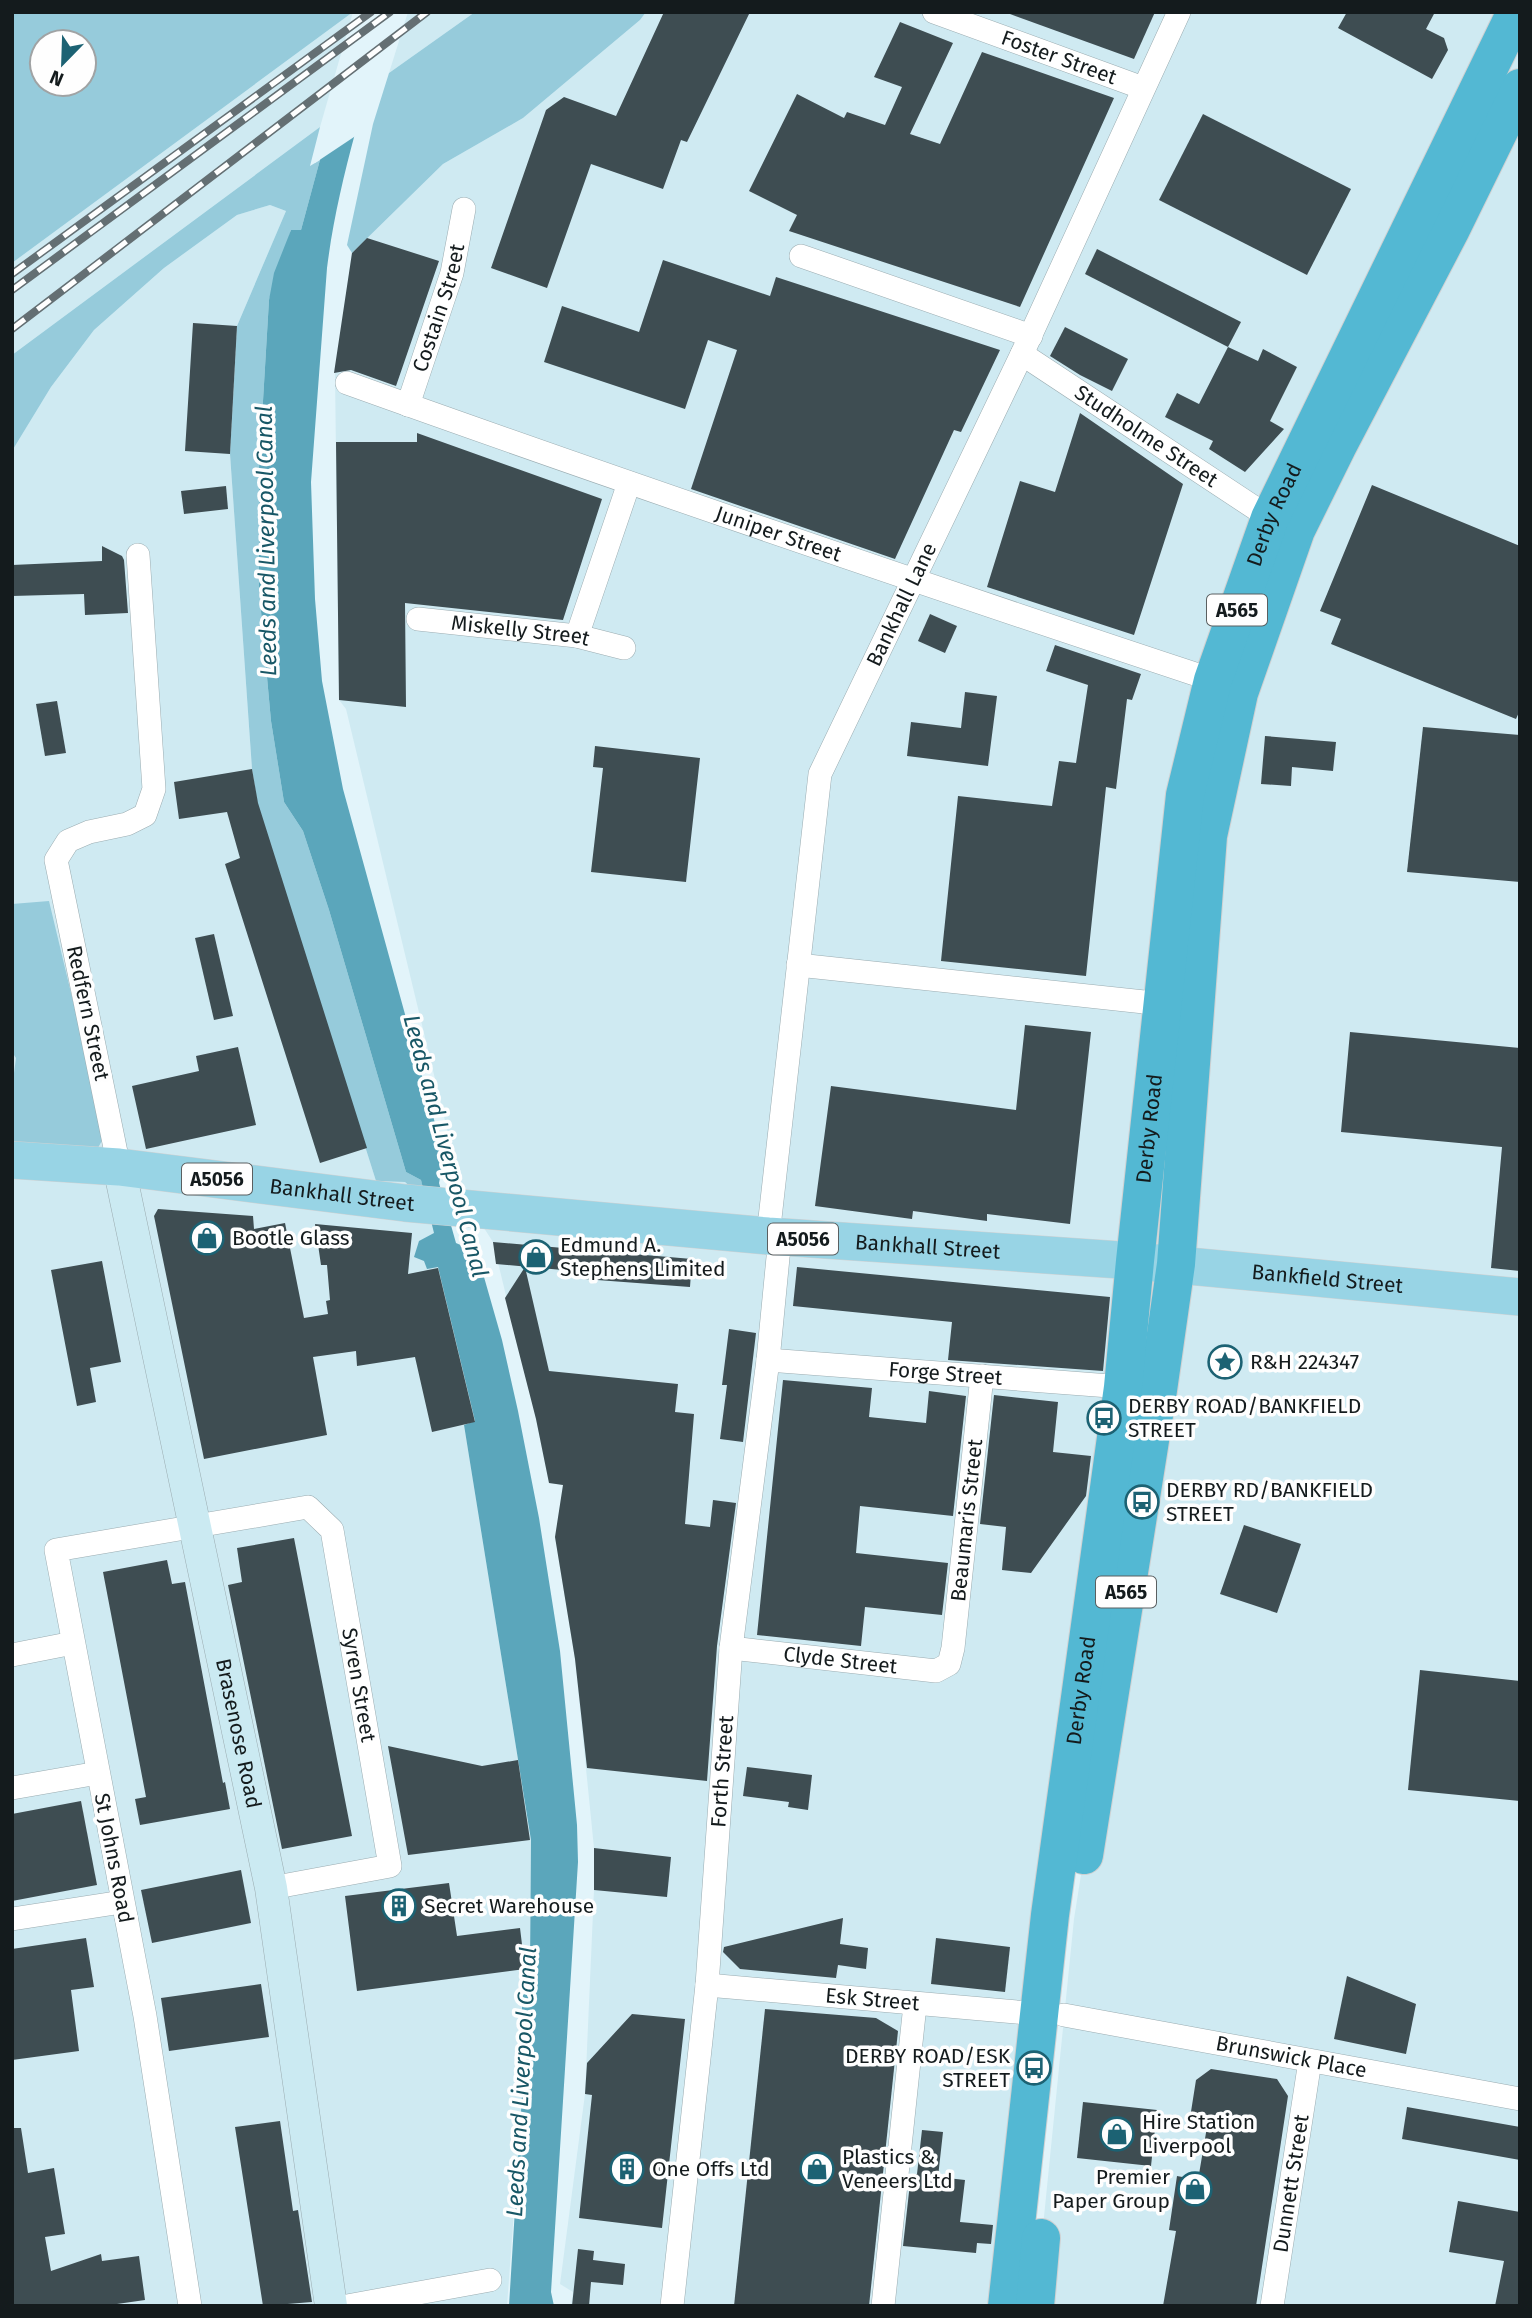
<svg xmlns="http://www.w3.org/2000/svg" width="1532" height="2318" viewBox="0 0 1532 2318" font-family="'Fira Sans',sans-serif">
	<style>
		.built { fill: #cfeaf2 }
		.green { fill: #96cbdb; fill-rule: evenodd }
		.water { fill: #5ba6bb }
		.pier { fill: #e2f4fa }
		.building { fill: #3e4d52 }
		.lines { fill: none; stroke-linecap: round; stroke-linejoin: round }
		.street-casing { stroke: #9bacb1; stroke-width: 24 }
		.secondary-casing { stroke: #9bacb1; stroke-width: 33 }
		.primary-casing { stroke: #d0d1d2; stroke-width: 38 }
		.highway-casing { stroke: #d0d1d2; stroke-width: 40 }
		.street { stroke: #fff; stroke-width: 23 }
		.secondary { stroke: #cbeaf2; stroke-width: 32 }
		.primary { stroke: #98d4e5; stroke-width: 37 }
		.highway { stroke: #53b8d3; stroke-width: 38 }
		.rail-casing { stroke: #646f73; stroke-width: 8 }
		.rail { stroke: #fefefe; stroke-width: 5; stroke-dasharray: 16; stroke-linecap: butt }
		.labels { text-anchor: middle; dominant-baseline: central; stroke-width: 7; stroke-linejoin: round; paint-order: stroke }
		.shield { fill: #fefefe; stroke: #5a5f60; stroke-width: 2 }
		.shield-label { font-size: 19px; font-weight: bold; fill: #141b1d }
		.street-label { font-size: 21px; fill: #141b1d; stroke: #fefefe }
		.poi-label { font-size: 21px; fill: #141b1d; stroke: #fefefe; text-anchor: start }
		.water-label { font-size: 23px; font-style: italic; fill: #185766; stroke: #fefefe }
	</style>
	<rect width="100%" height="100%" fill="#e2f4fa"/>
	<!-- built -->
	<g class="built">
		<path d="M353,12l-33,115 -308,228v-92z"/>
		<path d="M408,12h67l-86,61z"/>
		<path d="M646,12h874v2294h-485l39,-387 84,-529 18,-125 -41,-4 -128,1045h-436l2,-14 -13,-8 25,-190 9,-204v-42l-19,-189 -20,-122 8,-52 -14,-2 -13,-64 -43,-177 -22,-34 -10,-21 -115,-478 -7,-9 -4,-327 17,-120 91,-89 80,-46 117,-98z"/>
		<path d="M270,205l16,6 -49,115 -7,128 22,315 6,38 118,374 29,1 10,9h9l11,42 3,34 37,155 -11,3 67,415 -1,127 -7,25 -4,65 6,6 -18,243h-495v-1855l39,-64 43,-57 70,-62 73,-53z"/>
	</g>
	<!-- green -->
	<g class="green">
		<path d="M12,12h341l-341,251zM42,42h42v42h-42z"/>
		<path d="M475,12h171l-6,8 -117,98 -80,46 -91,89 -5,-8 26,-121 16,-51z"/>
		<path d="M320,127l-10,39 10,-6 -19,70h-10l-22,70 -10,168v121l12,132 13,81 19,29 26,79 77,262 15,8 3,11h-9l-10,-9 -29,-1 -118,-374 -6,-38 -22,-315 7,-128 49,-115 -16,-6 -33,10 -73,53 -70,62 -43,57 -39,64v-96z"/>
		<path d="M49,901l56,234 -12,22 -81,-9v-60l4,-30 -4,-6v-148z"/>
	</g>
	<!-- water -->
	<path class="water" d="M360,12h30c-24,84 -52,169 -63,256l-16,214 4,117 7,82 21,108 95,345 5,28 -4,21 17,60 16,7 8,13 22,77 16,71 21,107 21,133 17,174 1,37 -27,430 3,14h-45l15,-243 -5,-6 4,-65 7,-26 1,-126 -67,-415 11,-4 -37,-154 -11,2 -3,-8 -10,-4 5,-16 15,-8 -13,-53 -15,-8 -77,-262 -26,-79 -19,-29 -13,-81 -12,-132v-121l10,-168 5,-27 17,-43h10z"/>
	<!-- pier -->
	<path class="pier" d="M356,12h37l-33,121 -45,30z"/>
	<!-- building -->
	<g class="building">
		<path d="M664,12h86l-63,130 -6,-2 -18,49 -72,-25 -44,124 -56,-20 55,-158 18,-13 52,19z"/>
		<path d="M1011,12h144l-21,47 -124,-45z"/>
		<path d="M1347,12h88l-9,17 18,9 4,12 -16,29 -94,-51z"/>
		<path d="M900,22l53,21 -43,91 30,10 42,-92 132,46 -94,209 -231,-76 8,-16 -48,-24 48,-97 47,24 3,-6 38,13 17,-38 -28,-10z"/>
		<path d="M1203,114l148,75 -44,86 -148,-75z"/>
		<path d="M367,238l72,23 -43,125 -45,-16 -17,3 18,-120z"/>
		<path d="M1097,249l144,73 -13,25 -143,-73z"/>
		<path d="M663,260l107,36 6,-19 224,73 -39,82 -7,-2 -59,129 -204,-70 46,-139 -29,-10 -23,69 -141,-47 18,-56 77,26z"/>
		<path d="M193,323l44,3 -7,128 -45,-3z"/>
		<path d="M1065,327l63,32 -16,32 -32,-16 -30,-19z"/>
		<path d="M1228,347l30,14 5,-12 34,18 -27,54 14,8 -39,43 -36,-23 4,-8 -48,-24 12,-24 22,11z"/>
		<path d="M1080,413l103,71 -49,151 -147,-48 33,-106 35,11z"/>
		<path d="M417,433l185,66 -39,121 -158,-17 1,104 -67,-7 -3,-258h81z"/>
		<path d="M1372,485l148,61v164l-4,9 -185,-75 10,-25 -21,-8z"/>
		<path d="M226,486l2,23 -44,5 -3,-23z"/>
		<path d="M102,546l20,10 2,4 4,53 -43,2 -1,-21 -72,2v-31l90,-4z"/>
		<path d="M930,614l27,12 -12,27 -27,-12z"/>
		<path d="M1055,645l86,29 -9,26 -5,-1 -11,90 -10,-2 -20,189 -145,-15 17,-165 94,10 7,-45 17,2 12,-78 -42,-14z"/>
		<path d="M965,692l32,4 -9,70 -81,-10 4,-34 50,6z"/>
		<path d="M57,701l9,52 -21,3 -9,-52z"/>
		<path d="M1423,727l97,8v147l-113,-10z"/>
		<path d="M1265,736l71,6 -3,29 -41,-4 -1,19 -30,-2z"/>
		<path d="M595,746l105,12 -14,124 -95,-10 12,-104 -10,-1z"/>
		<path d="M252,769l6,34 109,345 -47,15 -95,-299 15,-6 -13,-46 -48,7 -5,-37z"/>
		<path d="M214,934l19,82 -19,4 -19,-82z"/>
		<path d="M1025,1025l66,7 -21,192 -83,-10v7l-74,-10 -1,8 -97,-13 16,-120 185,24z"/>
		<path d="M1350,1032l170,16v223l-29,-3 11,-121 -161,-15z"/>
		<path d="M238,1047l18,78 -110,24 -14,-63 67,-15 -3,-15z"/>
		<path d="M158,1209l95,7 1,13 31,-6 19,95 24,-4 -2,-13 4,-1 -3,-35h-6l-6,-41 97,9 -4,41 30,-6 37,154 -43,10 -17,-75 -58,9 -1,-15 -43,6 14,78 -123,24 -50,-243z"/>
		<path d="M493,1242l199,17 -2,28 -106,-8v-7l-88,-8z"/>
		<path d="M102,1261l19,101 -31,6 6,34 -19,4 -26,-136z"/>
		<path d="M525,1267l24,104 129,13 -3,28 19,2 -9,110 25,3 3,-27 23,3 -19,143 -10,135 -120,-13 -12,-109 -20,-122 8,-52 -14,-2 -13,-64 -31,-121z"/>
		<path d="M797,1267l313,30 -7,74 -155,-11 4,-38 -159,-16z"/>
		<path d="M729,1329l27,4 -13,109 -23,-3 7,-54h-5z"/>
		<path d="M783,1380l89,8 -3,29 57,6 3,-32 37,5 -13,120 -93,-10 -4,47 92,10 -6,52 -77,-8 -4,39 -104,-11z"/>
		<path d="M994,1395l64,7 -5,50 38,4 -5,40 -55,77 -29,-3 4,-43 -26,-3z"/>
		<path d="M1244,1525l57,19 -24,69 -57,-19z"/>
		<path d="M294,1538l58,298 -70,13 -54,-264 14,-3 -5,-34z"/>
		<path d="M167,1560l5,24 13,-2 38,201 2,-1 5,27 -90,16 -5,-26 11,-2 -43,-225z"/>
		<path d="M1420,1670l100,11v120l-112,-11z"/>
		<path d="M388,1746l94,20 36,-6 12,80 -122,15z"/>
		<path d="M747,1767l65,8 -4,35 -20,-3 1,-5 -46,-6z"/>
		<path d="M81,1801l16,84 -85,16v-87z"/>
		<path d="M594,1848l77,9 -4,40 -73,-7z"/>
		<path d="M241,1870l10,53 -99,20 -11,-53z"/>
		<path d="M449,1883l8,53 63,-8 5,41 -168,22 -12,-95z"/>
		<path d="M843,1918l-3,26 28,4 -2,21 -28,-4 -2,13 -96,-9 -17,-17 1,-5z"/>
		<path d="M86,1938l8,49 -23,3 8,61 -67,9v-111z"/>
		<path d="M936,1938l74,9 -5,45 -74,-8z"/>
		<path d="M1347,1976l69,28 -10,50 -72,-15z"/>
		<path d="M261,1984l8,53 -100,14 -8,-53z"/>
		<path d="M765,2009l111,9 22,13 -29,275h-135z"/>
		<path d="M632,2014l53,5 -23,209 -83,-10 13,-123 -7,-1 2,-31z"/>
		<path d="M1211,2069l66,10 11,17 -32,210h-93l13,-75 -7,-1 8,-54 21,4 10,-59 -18,-3 6,-38z"/>
		<path d="M1083,2102l74,8 -6,56 -74,-8z"/>
		<path d="M1407,2107l113,20v33l-118,-21z"/>
		<path d="M280,2121l13,90 5,-1 14,92 -49,4 -28,-179z"/>
		<path d="M12,2128h9l7,45 26,-5 11,66 -20,3 6,34 50,-17 1,7 37,-5 6,44 -42,6h-91z"/>
		<path d="M922,2130l21,2 -5,45 27,3 -5,42 33,3 -2,19 -14,-1 -1,10 -73,-7 8,-72h6z"/>
		<path d="M1458,2201l62,11v94h-25l9,-45 -55,-9z"/>
		<path d="M578,2249l16,2 -1,9 32,4 -2,21 -32,-3 -2,24h-17z"/>
	</g>
	<g class="lines">
		<defs>
			<g id="street">
				<path id="s1" d="M934,12l209,76"/>
				<path d="M801,256l230,80"/>
				<path id="s2" d="M1022,354l248,164"/>
				<path id="s3" d="M347,383c287,103 576,201 866,297"/>
				<path id="s4" d="M408,405l44,-132 12,-64"/>
				<path id="s5" d="M418,619l159,17 47,12"/>
				<path d="M577,636l52,-153"/>
				<path d="M798,965l365,39"/>
				<path d="M119,1167l-63,-307 12,-19 21,-9 38,-8 18,-9 9,-26 -16,-234"/>
				<path id="s6" d="M768,1236l52,-462 202,-420 157,-342"/>
				<path id="s7" d="M768,1360l355,27"/>
				<path id="s8" d="M731,1648l205,23 13,-7 4,-16 29,-272"/>
				<path d="M12,1655l61,-12"/>
				<path d="M12,1788l86,-15"/>
				<path d="M12,1919l110,-17"/>
				<path id="s9" d="M707,1985l332,29"/>
				<path id="s10" d="M1064,2015l456,84"/>
				<path id="s11" d="M190,2306l-45,-290 -89,-466 252,-43 24,23 58,336 -119,22"/>
				<path d="M347,2306l143,-26"/>
				<path id="s12" d="M672,2306l35,-321 24,-337 37,-288 12,-123"/>
				<path d="M883,2306l32,-301"/>
				<path id="s13" d="M1272,2306l38,-245"/>
			</g>
			<g id="secondary">
				<path id="s14" d="M119,1167l152,721 60,418"/>
			</g>
			<g id="primary">
				<path id="s15" d="M12,1160l107,7 286,36 363,33 367,25 385,36"/>
			</g>
			<g id="highway">
				<path d="M1084,1855l74,-465 18,-126 32,-428 31,-143 57,-163 41,-83 114,-218 69,-141"/>
				<path id="s16" d="M1007,2306l43,-391 73,-528 12,-126 50,-466 28,-115 57,-162 246,-506"/>
				<path d="M1035,2306l6,-68"/>
			</g>
		</defs>
		<!-- street casing -->
		<use href="#street" class="street-casing"/>
		<!-- secondary casing -->
		<use href="#secondary" class="secondary-casing"/>
		<!-- primary casing -->
		<use href="#primary" class="primary-casing"/>
		<!-- highway casing -->
		<use href="#highway" class="highway-casing"/>
		<!-- street -->
		<use href="#street" class="street"/>
		<!-- secondary -->
		<use href="#secondary" class="secondary"/>
		<!-- primary -->
		<use href="#primary" class="primary"/>
		<!-- highway -->
		<use href="#highway" class="highway"/>
		<defs>
			<g id="rail">
				<path d="M12,274l359,-262"/>
				<path d="M12,290l378,-278"/>
				<path d="M12,329l415,-317"/>
			</g>
		</defs>
		<!-- rail casing -->
		<use href="#rail" class="rail-casing"/>
		<!-- rail -->
		<use href="#rail" class="rail"/>
	</g>
	<!-- icons -->
	<defs>
		<symbol id="shop-ring" viewBox="-11 -11 22 22"><circle r="9.5" fill="#fefefe" stroke="#1c6273" stroke-width="1.5"/><path d="M-5-2.5h2.3a2.7 3.5 0 0 1 5.4 0H5L5.5 6h-11ZM-1.5-2.5h3a1.5 2.3 0 0 0-3 0Z" fill="#1c6273"/></symbol>
		<symbol id="sight-ring" viewBox="-11 -11 22 22"><circle r="9.5" fill="#fefefe" stroke="#1c6273" stroke-width="1.5"/><path d="M0-6L1.8-2.2L6-1.7L2.9 1.2L3.7 5.4L0 3.3L-3.7 5.4L-2.9 1.2L-6-1.7L-1.8-2.2Z" fill="#1c6273"/></symbol>
		<symbol id="bus-ring" viewBox="-11 -11 22 22"><circle r="9.5" fill="#fefefe" stroke="#1c6273" stroke-width="1.5"/><path d="M-5-6H5V4H4V6H2V4H-2V6H-4V4H-5ZM-3.5-4V0h7V-4ZM-3.5 1.2v1.5H-2V1.2ZM2 1.2v1.5H3.5V1.2Z" fill="#1c6273"/></symbol>
		<symbol id="building-ring" viewBox="-11 -11 22 22"><circle r="9.5" fill="#fefefe" stroke="#1c6273" stroke-width="1.5"/><path d="M-4-6H4V6H1V3H-1V6H-4ZM-2.5-4.3h1.7v1.8h-1.7ZM.8-4.3h1.7v1.8H.8ZM-2.5-1h1.7V.8h-1.7ZM.8-1h1.7V.8H.8Z" fill="#1c6273"/></symbol>
	</defs>
	<g fill-rule="evenodd">
		<use href="#shop-ring" x="188" y="1219" width="38" height="38"/>
		<use href="#shop-ring" x="517" y="1238" width="38" height="38"/>
		<use href="#sight-ring" x="1206" y="1343" width="38" height="38"/>
		<use href="#bus-ring" x="1085" y="1399" width="38" height="38"/>
		<use href="#bus-ring" x="1123" y="1483" width="38" height="38"/>
		<use href="#building-ring" x="380" y="1887" width="38" height="38"/>
		<use href="#bus-ring" x="1015" y="2049" width="38" height="38"/>
		<use href="#shop-ring" x="1098" y="2115" width="38" height="38"/>
		<use href="#building-ring" x="608" y="2150" width="38" height="38"/>
		<use href="#shop-ring" x="798" y="2150" width="38" height="38"/>
		<use href="#shop-ring" x="1176" y="2170" width="38" height="38"/>
	</g>
	<g class="labels">
		<!-- shield labels -->
		<g class="shield">
			<rect x="1207" y="594.5" width="60" height="31" rx="5"/>
			<rect x="182" y="1163.5" width="70" height="31" rx="5"/>
			<rect x="768" y="1223.5" width="70" height="31" rx="5"/>
			<rect x="1096" y="1576.5" width="60" height="31" rx="5"/>
		</g>
		<g class="shield-label">
			<text x="1237" y="610">A565</text>
			<text x="217" y="1179">A5056</text>
			<text x="803" y="1239">A5056</text>
			<text x="1126" y="1592">A565</text>
		</g>
		<!-- street labels -->
		<g class="street-label">
			<text stroke="none"><textPath href="#s1" startOffset="133">Foster Street</textPath></text>
			<text stroke="none"><textPath href="#s4" startOffset="102">Costain Street</textPath></text>
			<text stroke="none"><textPath href="#s2" startOffset="149">Studholme Street</textPath></text>
			<text stroke="none"><textPath href="#s16" startOffset="1816">Derby Road</textPath></text>
			<text stroke="none"><textPath href="#s3" startOffset="457">Juniper Street</textPath></text>
			<text stroke="none"><textPath href="#s6" startOffset="653">Bankhall Lane</textPath></text>
			<text stroke="none"><textPath href="#s5" startOffset="103">Miskelly Street</textPath></text>
			<text transform="translate(88 1013) rotate(78)">Redfern Street</text>
			<text stroke="none"><textPath href="#s16" startOffset="1186">Derby Road</textPath></text>
			<text stroke="none"><textPath href="#s15" startOffset="332">Bankhall Street</textPath></text>
			<text stroke="none"><textPath href="#s15" startOffset="920">Bankhall Street</textPath></text>
			<text stroke="none"><textPath href="#s15" startOffset="1321">Bankfield Street</textPath></text>
			<text stroke="none"><textPath href="#s7" startOffset="178">Forge Street</textPath></text>
			<text stroke="none"><textPath href="#s8" startOffset="366">Beaumaris Street</textPath></text>
			<text stroke="none"><textPath href="#s8" startOffset="110">Clyde Street</textPath></text>
			<text stroke="none"><textPath href="#s11" startOffset="1214">Syren Street</textPath></text>
			<text stroke="none"><textPath href="#s16" startOffset="620">Derby Road</textPath></text>
			<text stroke="none"><textPath href="#s14" startOffset="579">Brasenose Road</textPath></text>
			<text stroke="none"><textPath href="#s12" startOffset="537">Forth Street</textPath></text>
			<text transform="translate(114 1858) rotate(79)">St Johns Road</text>
			<text stroke="none"><textPath href="#s9" startOffset="166">Esk Street</textPath></text>
			<text stroke="none"><textPath href="#s10" startOffset="231">Brunswick Place</textPath></text>
			<text stroke="none"><textPath href="#s13" startOffset="124">Dunnett Street</textPath></text>
		</g>
		<!-- poi labels -->
		<g class="poi-label">
			<text x="232" y="1238">Bootle Glass</text>
			<text x="560" y="1245">Edmund A.<tspan x="560" dy="24">Stephens Limited</tspan></text>
			<text x="1250" y="1362">R&amp;H 224347</text>
			<text x="1128" y="1406">DERBY ROAD/BANKFIELD<tspan x="1128" dy="24">STREET</tspan></text>
			<text x="1166" y="1490">DERBY RD/BANKFIELD<tspan x="1166" dy="24">STREET</tspan></text>
			<text x="424" y="1906">Secret Warehouse</text>
			<text x="1010" y="2056" text-anchor="end">DERBY ROAD/ESK<tspan x="1010" dy="24">STREET</tspan></text>
			<text x="1142" y="2122">Hire Station<tspan x="1142" dy="24">Liverpool</tspan></text>
			<text x="842" y="2157">Plastics &amp;<tspan x="842" dy="24">Veneers Ltd</tspan></text>
			<text x="652" y="2169">One Offs Ltd</text>
			<text x="1170" y="2177" text-anchor="end">Premier<tspan x="1170" dy="24">Paper Group</tspan></text>
		</g>
		<!-- water labels -->
		<g class="water-label">
			<text transform="translate(266 541) rotate(-91)">Leeds and Liverpool Canal</text>
			<text transform="translate(446 1146) rotate(75)">Leeds and Liverpool Canal</text>
			<text transform="translate(521 2082) rotate(-87)">Leeds and Liverpool Canal</text>
		</g>
	</g>
	<!-- border -->
	<rect width="1532" height="2318" fill="none" stroke="#141b1d" stroke-width="28"/>
	<!-- north arrow -->
	<g transform="translate(63 63) rotate(203)"><circle r="33" fill="#fefefe" stroke="#a0a3a4" stroke-width="2"/>
	<path d="M0-5L12 26L0 18L-12 26Z" fill="#1c6273"/>
	<text y="-10" font-size="19" font-weight="bold" text-anchor="middle" fill="#141b1d">N</text>
	</g>
</svg>
